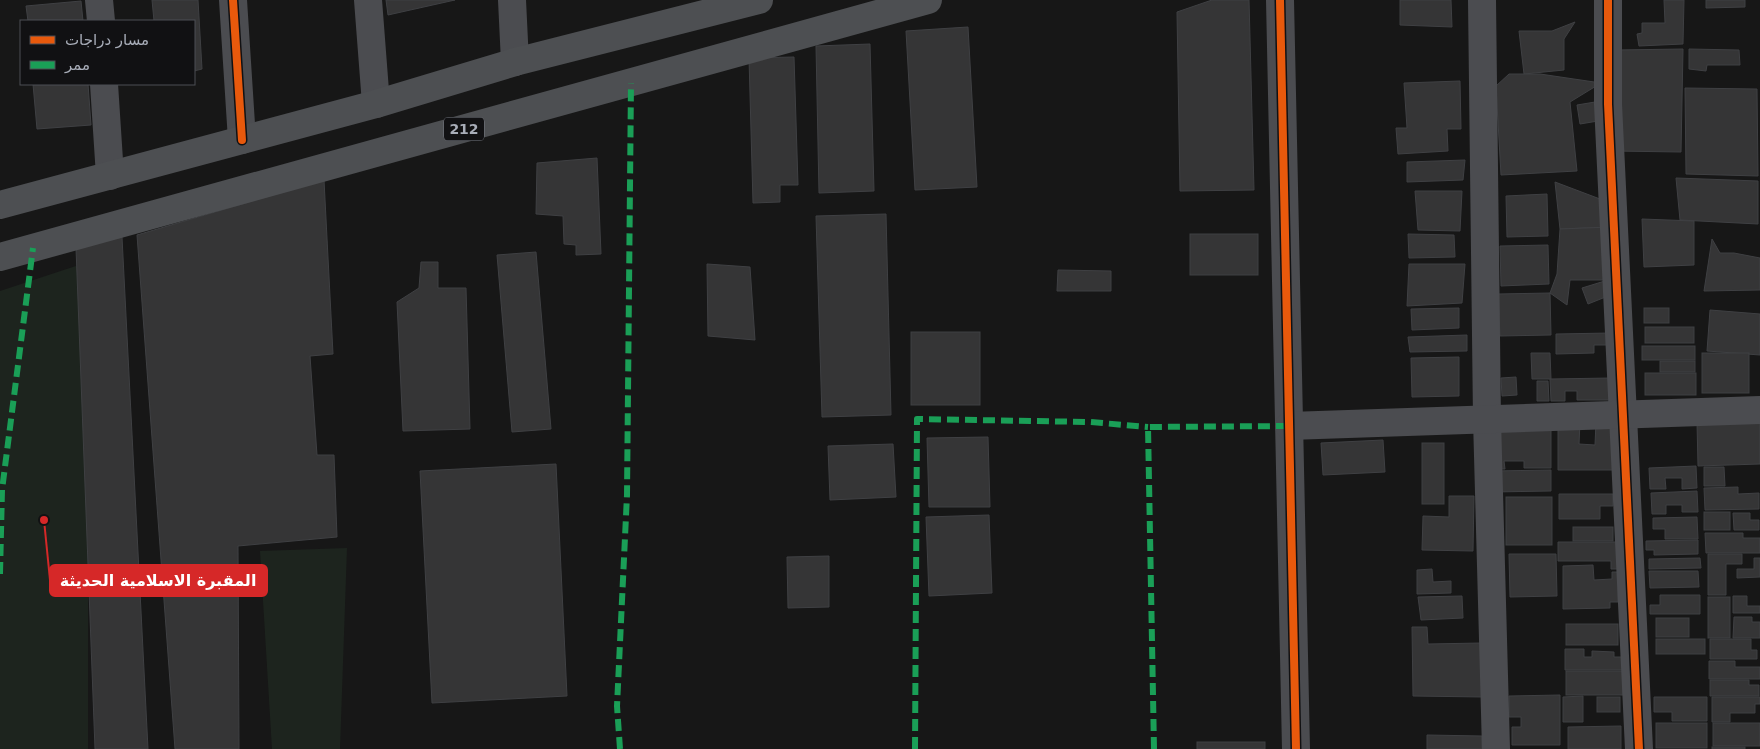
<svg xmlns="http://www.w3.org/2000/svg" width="1760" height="749" viewBox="0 0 1760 749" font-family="'DejaVu Sans','Noto Sans Arabic',sans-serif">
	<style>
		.green { fill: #1d241e }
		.building { fill: #353536; stroke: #3f4043 }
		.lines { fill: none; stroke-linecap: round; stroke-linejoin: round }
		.minor { stroke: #4b4c50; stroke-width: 28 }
		.primary { stroke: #4d4f52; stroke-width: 28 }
		.quiet { stroke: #1a9f57; stroke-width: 6; stroke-dasharray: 12 6; stroke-linecap: butt }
		.cycleway-casing { stroke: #111113; stroke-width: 11 }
		.cycleway { stroke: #e8590c; stroke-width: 8 }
		.labels { text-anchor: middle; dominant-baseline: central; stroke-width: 5; stroke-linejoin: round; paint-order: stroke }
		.shield { fill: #111113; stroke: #7b7e86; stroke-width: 1 }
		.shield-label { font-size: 14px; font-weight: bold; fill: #a8adb8 }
		.leader { fill: none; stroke: #d62828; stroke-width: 2 }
		.callout-dot { fill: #d62828; stroke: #111113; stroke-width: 2 }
		.callout { fill: #d62828; stroke: #d62828; stroke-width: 2 }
		.callout-label { font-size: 16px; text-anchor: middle; font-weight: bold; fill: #fff }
	</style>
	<rect width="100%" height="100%" fill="#171717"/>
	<!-- green -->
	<g class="green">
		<path d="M88,262v487h-88v-458z"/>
		<path d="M347,548l-7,201h-68l-12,-198z"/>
	</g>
	<!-- building -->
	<g class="building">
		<path d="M152,0h46l4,69 -8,2v-50h-40z"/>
		<path d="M386,0h69l-67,15z"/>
		<path d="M1212,0h37l5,190 -74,1 -3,-179z"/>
		<path d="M1400,0h51l1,27 -52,-2z"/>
		<path d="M1664,0h20l-1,44 -44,2 -2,-12 5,-1v-10h23z"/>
		<path d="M1706,0h39v7l-39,1z"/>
		<path d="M81,1l2,20h-55l-2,-15z"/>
		<path d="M1575,22l-11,17v31l-40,4 -5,-43h33z"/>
		<path d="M968,27l9,160 -62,3 -9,-159z"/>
		<path d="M870,44l4,147 -55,2 -3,-147z"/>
		<path d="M1683,49l-2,103 -68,-1 3,-101z"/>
		<path d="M1689,49l50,1 1,15h-33l-1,6 -17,-2z"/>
		<path d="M794,57l4,128h-18v17l-27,1 -4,-145z"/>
		<path d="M1509,74h31l61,9 -31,19 7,69 -76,4 -5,-89z"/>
		<path d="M1460,81l1,48h-14l1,22 -50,3 -2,-26h11l-3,-45z"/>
		<path d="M33,84h55l3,41 -54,4z"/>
		<path d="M1685,88l72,1 1,87 -72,-2z"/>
		<path d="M1595,102l3,19 -18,3 -3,-19z"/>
		<path d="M597,158l4,96 -25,1v-10l-12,-1 -1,-28 -27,-2 1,-51z"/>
		<path d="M1465,160l-2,20 -56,2v-20z"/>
		<path d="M1676,178l82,3v43l-78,-4z"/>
		<path d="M324,180l9,174 -23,2 7,99h17l3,82 -99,9 1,203h-64l-38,-514z"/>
		<path d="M1555,182l45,17 10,28 -50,2z"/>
		<path d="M1415,191h47l-2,40 -42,-1z"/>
		<path d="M1547,194l1,42 -41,1 -1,-41z"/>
		<path d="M886,214l5,201 -69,2 -6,-201z"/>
		<path d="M1642,219l52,2v44l-50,2z"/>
		<path d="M1610,227l-2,53h-38l-3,25 -17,-12 7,-19 3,-45z"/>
		<rect x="1190" y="234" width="68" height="41"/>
		<path d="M1408,234l46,1 1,22 -46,1z"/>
		<path d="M122,237l26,512h-53l-19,-501z"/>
		<path d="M1712,239l8,14h14l26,5v32l-56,1z"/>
		<path d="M1548,245l1,39 -48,2 -1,-40z"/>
		<path d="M536,252l15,177 -39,3 -15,-177z"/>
		<path d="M421,262h17v26h28l4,141 -67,2 -6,-129 22,-14z"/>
		<path d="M707,264l43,3 5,73 -47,-4z"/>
		<path d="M1409,264h56l-3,39 -55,3z"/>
		<path d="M1058,270l53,1v20h-54z"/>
		<path d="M1608,280v16l-20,8 -6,-16z"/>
		<path d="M1550,293l1,42 -51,1 -2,-42z"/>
		<path d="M1459,308v20l-47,2 -1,-21z"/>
		<rect x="1644" y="308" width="25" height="15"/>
		<path d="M1710,310l50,4v41l-53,-4z"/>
		<rect x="1645" y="327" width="49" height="16"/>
		<rect x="911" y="332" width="69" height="73"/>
		<path d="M1610,333l1,12h-17v8l-38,1v-20z"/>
		<path d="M1467,335v16l-57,1 -2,-15z"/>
		<rect x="1642" y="346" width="53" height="14"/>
		<path d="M1531,353h19l1,26h-19z"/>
		<rect x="1702" y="353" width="47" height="40"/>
		<path d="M1459,357v39l-47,1 -1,-39z"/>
		<rect x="1660" y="361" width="35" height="11"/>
		<rect x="1645" y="373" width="51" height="22"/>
		<path d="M1516,377l1,18 -15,1 -1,-18z"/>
		<path d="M1611,378l1,22h-35v-9h-12v10h-14l-1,-22z"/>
		<path d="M1537,381h11l1,20h-12z"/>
		<path d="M1760,421v43l-62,2 -1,-44z"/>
		<path d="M1558,422h22l-1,22 16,1 1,-23h23l-1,48h-60z"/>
		<path d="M1551,425v43h-27v-7h-20l1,8h-12l-1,-43z"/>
		<path d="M988,437l2,70h-61l-2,-69z"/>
		<path d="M1383,440l2,32 -62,3 -2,-32z"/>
		<rect x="1422" y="443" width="22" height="61"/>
		<path d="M893,444l3,53 -66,3 -2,-54z"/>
		<path d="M556,464l11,232 -135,7 -12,-232z"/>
		<path d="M1696,466l1,22 -15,1v-11h-17l1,11h-16l-1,-21z"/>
		<path d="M1704,467h20l1,19h-21z"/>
		<path d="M1551,470v21l-58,1v-21z"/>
		<path d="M1738,487v7l21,-1v16l-54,1 -1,-22z"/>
		<path d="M1697,491l1,21h-16v-7h-16v9h-14l-1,-21z"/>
		<path d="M1559,494h54v12h-13v13h-41z"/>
		<path d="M1449,496h25l-1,55 -51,-1 1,-34 26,1z"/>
		<rect x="1506" y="497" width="46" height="48"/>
		<rect x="1704" y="512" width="26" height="18"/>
		<path d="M1733,513h17v7h9v10h-25z"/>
		<path d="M989,515l3,78 -63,3 -3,-79z"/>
		<path d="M1697,517l1,22h-33v-10h-12v-11z"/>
		<rect x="1573" y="527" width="40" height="14"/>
		<path d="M1705,533h38v5h17v15h-54z"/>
		<path d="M1698,540v14l-44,1v-5h-8v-9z"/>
		<path d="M1558,542h61v27h-8v-8h-53z"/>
		<path d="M1509,554h47l1,42 -47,1z"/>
		<path d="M1708,554h34v10h-16v31h-18z"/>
		<path d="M829,556v51l-41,1 -1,-51z"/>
		<path d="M1700,558l1,10 -52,1v-10z"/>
		<path d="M1754,558h6v19l-23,1v-9h17z"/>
		<path d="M1593,565l1,15 18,-1v-7h6v30h-8v6l-47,1v-43z"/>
		<path d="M1432,569l1,13 18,-1v12l-34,1v-24z"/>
		<path d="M1649,571h49l1,16 -49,1z"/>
		<path d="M1660,595h40v19h-50v-9h10z"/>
		<path d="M1462,596l1,22 -42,2 -3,-23z"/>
		<path d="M1733,596h14v10h13v7h-27z"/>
		<rect x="1708" y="597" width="22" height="41"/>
		<path d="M1734,617h18v5h8v16h-27z"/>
		<rect x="1656" y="618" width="33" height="19"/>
		<rect x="1566" y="624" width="52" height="21"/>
		<path d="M1412,627h15l1,17 53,-1 2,54 -70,-1z"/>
		<rect x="1656" y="639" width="49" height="15"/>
		<path d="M1710,639h41v11h6v9h-47z"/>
		<path d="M1565,649h19v8h8v-6l22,1v5h9v13h-58z"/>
		<path d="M1709,661h26v6h25v12h-51z"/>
		<rect x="1566" y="671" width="57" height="24"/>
		<path d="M1710,680h39v5h10v11h-49z"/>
		<path d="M1560,695v50h-48v-18h9v-10h-12v-21z"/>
		<path d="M1583,696v26h-20v-25z"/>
		<rect x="1597" y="697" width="23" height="15"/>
		<path d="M1654,697h53v24h-35v-9h-18z"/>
		<path d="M1712,697h48v7h-5v9h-25v9h-18z"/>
		<rect x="1656" y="723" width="51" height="25"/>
		<rect x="1713" y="723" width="47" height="23"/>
		<path d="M1621,726v23h-53v-22z"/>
		<path d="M1427,735l55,1v13h-55z"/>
		<rect x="1197" y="742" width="68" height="7"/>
		<rect x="1712" y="747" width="33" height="2"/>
	</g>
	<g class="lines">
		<!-- minor -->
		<g class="minor">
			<path d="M99,0l2,21"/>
			<path d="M233,0l9,140"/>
			<path d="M368,0l8,104"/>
			<path d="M512,0l3,62"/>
			<path d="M1280,0l16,749"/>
			<path d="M1482,0l5,419 9,330"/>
			<path d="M1608,0v104l31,645"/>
			<path d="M104,84l6,92"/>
			<path d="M1289,426l471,-16"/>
		</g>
		<!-- primary -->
		<g class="primary">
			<path d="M0,205l376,-101 139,-42 244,-62"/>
			<path d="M0,257l928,-257"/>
		</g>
		<!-- quiet -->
		<g class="quiet">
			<path d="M0,574l2,-84 31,-242"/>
			<path d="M620,749l-3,-43 10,-211 4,-412"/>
			<path d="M915,749l2,-330 173,3 58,5"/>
			<path d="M1154,749l-6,-322 141,-1"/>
		</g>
		<defs>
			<g id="cycleway">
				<path d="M233,0l9,140"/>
				<path d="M1280,0l16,749"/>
				<path d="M1608,0v104l31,645"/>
			</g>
		</defs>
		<!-- cycleway casing -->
		<use href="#cycleway" class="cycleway-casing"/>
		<!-- cycleway -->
		<use href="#cycleway" class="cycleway"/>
	</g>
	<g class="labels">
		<!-- shield labels -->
		<rect class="shield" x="444" y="117.5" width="40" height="23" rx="4"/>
		<g class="shield-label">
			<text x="464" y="129">212</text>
		</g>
	</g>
	<!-- callouts -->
	<path class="leader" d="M44 520L50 580"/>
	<circle class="callout-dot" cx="44" cy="520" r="5"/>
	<rect class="callout" x="50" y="565" width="217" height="31" rx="5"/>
	<g class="callout-label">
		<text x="158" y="586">المقبرة الاسلامية الحديثة</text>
	</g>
	<!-- legend -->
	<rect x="20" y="20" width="175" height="65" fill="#111113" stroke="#4d4f55"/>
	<rect x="30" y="36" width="25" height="8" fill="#e8590c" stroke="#4d4f55"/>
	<text x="65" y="45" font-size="15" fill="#a8adb8">مسار دراجات</text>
	<rect x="30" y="61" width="25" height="8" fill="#1a9f57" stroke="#4d4f55"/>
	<text x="65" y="70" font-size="15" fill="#a8adb8">ممر</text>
</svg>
